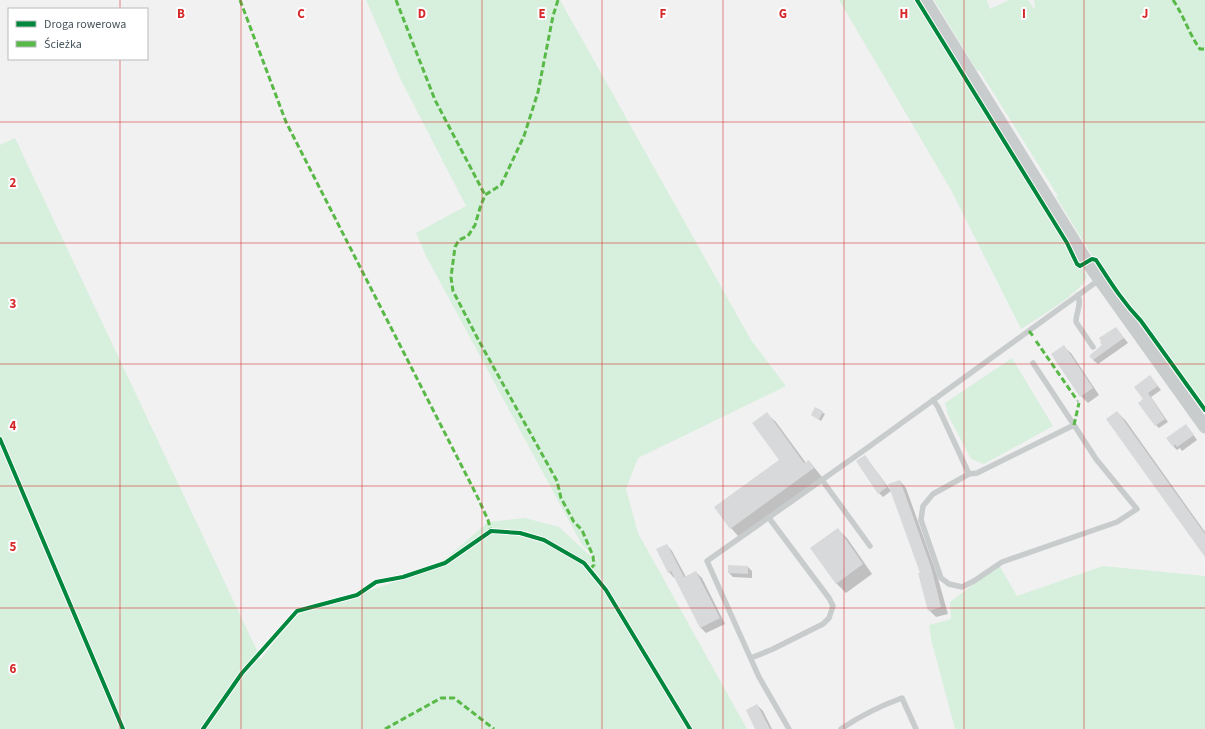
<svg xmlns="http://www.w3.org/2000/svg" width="1205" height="729" viewBox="0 0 1205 729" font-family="'Source Sans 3',sans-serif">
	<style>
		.green { fill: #d7efdd }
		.shadow { fill: #0003 }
		.building { fill: #d8d9da }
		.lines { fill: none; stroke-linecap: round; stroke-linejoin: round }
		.path { stroke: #b9c4bf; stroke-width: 2; stroke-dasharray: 3 2; stroke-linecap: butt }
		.service { stroke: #c9cccd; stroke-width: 5.5 }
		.tertiary { stroke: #c9cccd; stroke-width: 13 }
		.quiet { stroke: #58b947; stroke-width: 3; stroke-dasharray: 6 3; stroke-linecap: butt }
		.cycleway-casing { stroke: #fff; stroke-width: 6 }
		.cycleway { stroke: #00873e; stroke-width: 4 }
		.grid { fill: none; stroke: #d62828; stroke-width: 1; stroke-opacity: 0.55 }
		.grid-label { font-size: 13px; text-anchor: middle; font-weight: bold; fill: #d62828; stroke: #fff; stroke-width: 4; stroke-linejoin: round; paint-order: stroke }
	</style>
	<rect width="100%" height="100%" fill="#f2f1f1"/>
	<!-- green -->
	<g class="green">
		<path d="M366,0h194l191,340 35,46 -148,72 -12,31 12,44 109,196h-747v-584l15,-7 246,521 32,-42 26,-14 42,-10 73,-24 54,-47 37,-4 34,9 36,33 2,-1 -15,-14 -156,-289 -10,-23 50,-27 -65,-126z"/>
		<path d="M839,0h76l151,245 9,20 7,3 5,8c-4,16 -51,43 -66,53l-70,-139z"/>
		<path d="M934,0h53l3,9 19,-9h19l7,10 -1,-10h171v407l-61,-86 -14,-13 -13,-18 -20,-31 -4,-2 -37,-60 2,-1 -79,-126 -2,1z"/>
		<path d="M1012,358l41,68 -69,38 -13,-5 -23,-44 -3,-12z"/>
		<path d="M999,565l18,31 86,-30 102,10v153h-250l-24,-90 -2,-14 22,-6 -1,-17z"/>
	</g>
	<!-- shadow -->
	<g class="shadow">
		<path d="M1116,328l12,15 -30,21 -5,-4 10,-15v-3z"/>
		<path d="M1064,347l7,6 28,42 -11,8 -7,-7 -29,-42z"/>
		<path d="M1153,380l8,10 -10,7 17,25 -9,6 -3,-3 -12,-26z"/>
		<path d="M815,408l10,6 -4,7 -9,-6z"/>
		<path d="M1117,412l9,9 79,111v23z"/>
		<path d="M767,414l9,8 30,41 3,-2 13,16 -83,60 -8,-9 49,-68z"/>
		<path d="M1190,430l7,10 -15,11 -2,-3 -3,2 -4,-4z"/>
		<path d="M865,456l26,35 -8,6 -4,-4z"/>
		<path d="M900,481l6,7 31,87 11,39 -12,3 -7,-7z"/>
		<path d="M837,529l10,9 25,36 -26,19 -9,-9 -26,-36z"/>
		<path d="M667,545l5,6 14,26 10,-5 6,6 23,46 -19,9 -5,-5 -26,-51 -1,1 -5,-6z"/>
		<path d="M748,567l4,4v7l-19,-1 -4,-4z"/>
		<path d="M757,705l6,6 9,18h-15z"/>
	</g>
	<!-- building -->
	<g class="building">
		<path d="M1116,327l8,11 -31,22 -4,-4 13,-11 -2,-2 1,-2 -2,-3z"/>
		<path d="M1064,345l29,43 -13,9 -29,-43z"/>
		<path d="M1150,375l8,11 -10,7 17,26 -10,7 -17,-23 5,-4 -9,-12z"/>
		<path d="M815,407l8,4 -4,9 -8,-5z"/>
		<path d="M1117,411l88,123v23l-99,-138z"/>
		<path d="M767,412l37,51 5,-3 5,8 -84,61 -16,-22 65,-47 -27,-37z"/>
		<path d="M1186,424l8,11 -17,12 -2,-3 -3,2 -6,-8z"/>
		<path d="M865,455l22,32 -9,7 -22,-33z"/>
		<path d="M900,480l31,87 10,40 -13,4 -10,-38h2l-32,-89z"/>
		<path d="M838,528l25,36 -27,20 -26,-36z"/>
		<path d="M667,544l17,33 12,-6 24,47 -20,10 -29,-57 -3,2 -12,-24z"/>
		<path d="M728,565l20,1v8l-20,-1z"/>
		<path d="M757,704l13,25h-15l-9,-19z"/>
	</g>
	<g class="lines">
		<!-- path -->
		<path class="path" d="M1077,400l2,3"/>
		<!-- service -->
		<g class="service">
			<path d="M1078,295c4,10 -2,17 -2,27l17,25"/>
			<path d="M933,400l5,7 31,67 8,-1 97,-48 -41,-62"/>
			<path d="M0,439l123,290"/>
			<path d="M969,474l-36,20 -10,12 -2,14 20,58 8,6 13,3 12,-6 28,-19 115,-40 20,-13 -41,-50 -22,-34"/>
			<path d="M822,480l48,66"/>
			<path d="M751,658l22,-9 50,-25 6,-6 4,-12 -4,-8 -60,-80"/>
			<path d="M203,729l39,-56 55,-62 60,-16 19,-13 27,-5 42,-14 46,-32 29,2 24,7 40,23 22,27 84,139"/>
			<path d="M789,729l-30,-52 -52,-116 156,-110 236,-171"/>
			<path d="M841,729c19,-13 39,-23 61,-31l14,31"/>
		</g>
		<!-- tertiary -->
		<path class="tertiary" d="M925,0l162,262 118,165"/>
		<!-- quiet -->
		<g class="quiet">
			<path d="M240,0l46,122 191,374 11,24 3,11"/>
			<path d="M396,0l39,100 50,95"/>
			<path d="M558,0l-5,16 -15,76 -14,44 -23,49 -16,10 -5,13 -5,17 -7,11 -9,4 -4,7 -4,30 2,14 26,50 78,140 4,17 13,24 8,8 11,26 1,9 -4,4"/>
			<path d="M1173,0c11,16 16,34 27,49h5"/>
			<path d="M1029,331l4,5"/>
			<path d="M1036,341l41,59"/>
			<path d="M1074,425l5,-22"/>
			<path d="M385,729l56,-31h13l40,31"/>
		</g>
		<defs>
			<g id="cycleway">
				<path d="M917,0l150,243 10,21 3,2 12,-7 4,1c15,23 26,41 45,61l64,89"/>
				<path d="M0,439l123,290"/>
				<path d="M203,729l39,-56 55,-62 60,-16 19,-13 27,-5 42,-14 46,-32 29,2 24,7 40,23 22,27 84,139"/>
			</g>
		</defs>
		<!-- cycleway casing -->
		<use href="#cycleway" class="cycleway-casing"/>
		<!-- cycleway -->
		<use href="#cycleway" class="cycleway"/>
	</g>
	<!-- grid -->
	<path class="grid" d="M120,0v9M241,0v729M362,0v729M482,0v729M602,0v729M723,0v729M844,0v729M964,0v729M1084,0v729M120,59v670M0,122h1205M0,243h1205M0,364h1205M0,486h1205M0,608h1205"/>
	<g class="grid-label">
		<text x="181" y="18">B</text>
		<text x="301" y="18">C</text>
		<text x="422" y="18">D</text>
		<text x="542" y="18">E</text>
		<text x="663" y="18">F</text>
		<text x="783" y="18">G</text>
		<text x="904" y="18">H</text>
		<text x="1024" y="18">I</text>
		<text x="1145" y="18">J</text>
		<text x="13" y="187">2</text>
		<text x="13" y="308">3</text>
		<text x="13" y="430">4</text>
		<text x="13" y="551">5</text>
		<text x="13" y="673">6</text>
	</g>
	<!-- legend -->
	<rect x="8" y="8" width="140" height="52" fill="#ffffff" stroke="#b6bbbe"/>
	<rect x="16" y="21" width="20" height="6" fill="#00873e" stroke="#b6bbbe"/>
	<text x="44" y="28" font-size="12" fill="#49565d">Droga rowerowa</text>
	<rect x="16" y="41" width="20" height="6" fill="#58b947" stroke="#b6bbbe"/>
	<text x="44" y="48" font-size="12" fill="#49565d">Ścieżka</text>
</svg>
